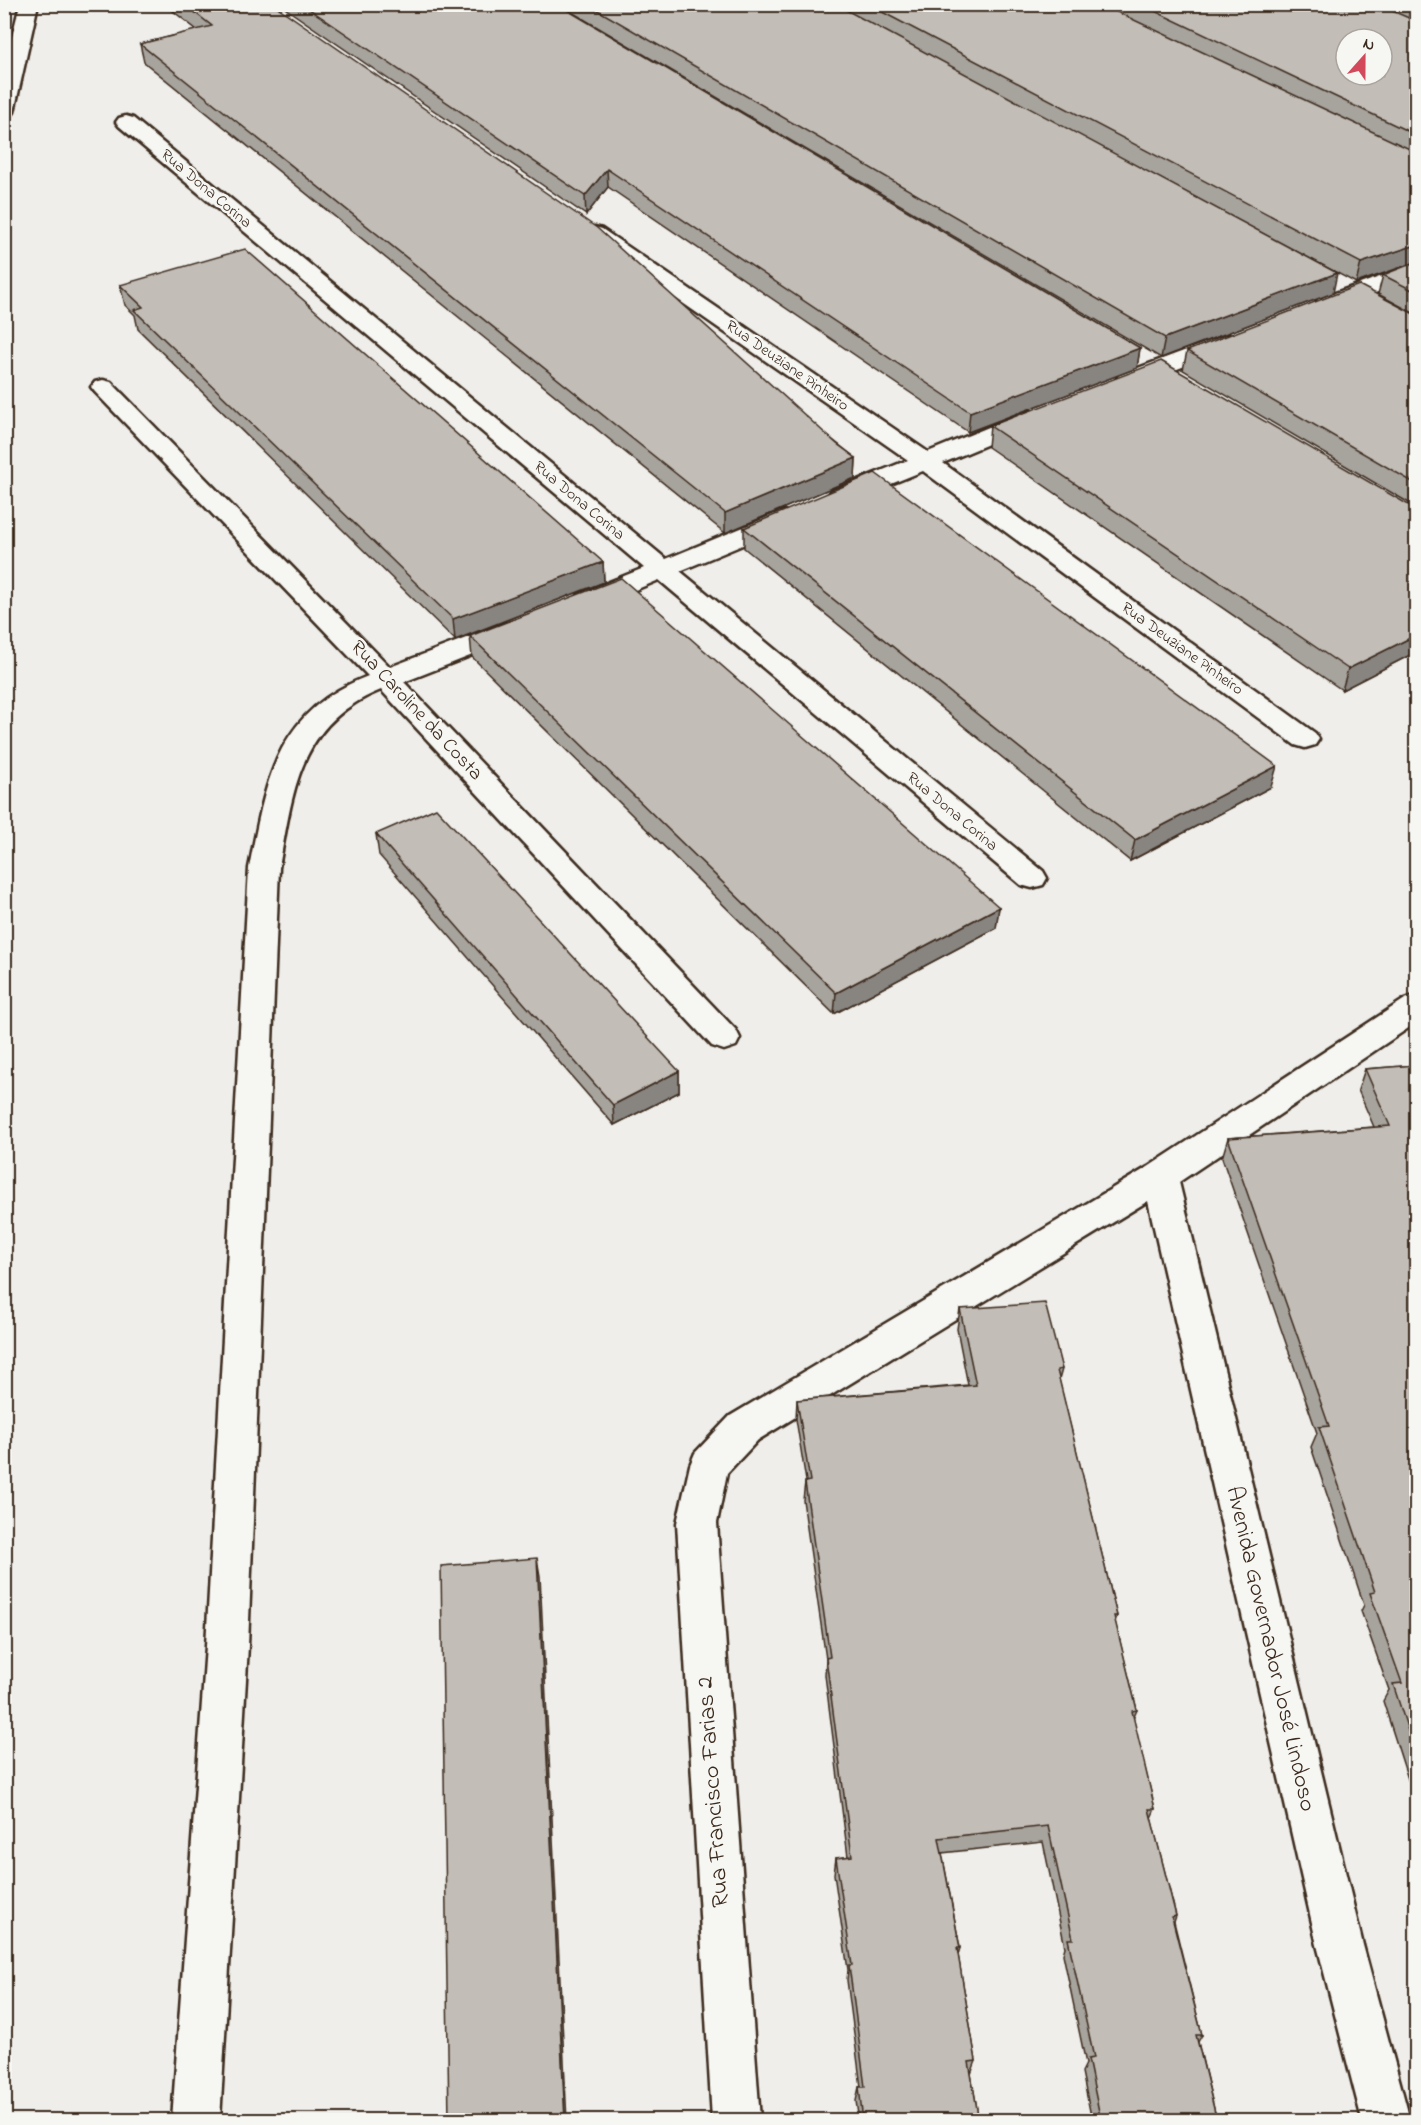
<svg xmlns="http://www.w3.org/2000/svg" width="1421" height="2125" viewBox="0 0 1421 2125" font-family="'Indie Flower',sans-serif">
	<style>
		.lines { fill: none; stroke-linecap: round; stroke-linejoin: round }
		.street-casing { stroke: #3b2a1e; stroke-width: 5 }
		.secondary-casing { stroke: #3b2a1e; stroke-width: 5 }
		.street { fill: #f6f6f2; fill-rule: evenodd }
		.secondary { fill: #f6f6f2; fill-rule: evenodd }
		.wall { fill: #a7a39d; stroke: #3b2a1e; stroke-width: 1.5 }
		.shaded-wall { fill: #888480; stroke: #3b2a1e; stroke-width: 1.5 }
		.building { fill: #c2bdb7; stroke: #3b2a1e; stroke-width: 1.5; fill-rule: evenodd }
		.labels { text-anchor: middle; dominant-baseline: central; stroke-width: 5; stroke-linejoin: round; paint-order: stroke }
		.far-street-label { font-size: 16px; fill: #3b2a1e; stroke: #f6f6f2 }
		.street-label { font-size: 20px; fill: #3b2a1e; stroke: #f6f6f2 }
		.near-street-label { font-size: 24px; fill: #3b2a1e; stroke: #f6f6f2 }
	</style>
	<rect width="100%" height="100%" fill="#efeeea"/>
	<filter id="ink" filterUnits="userSpaceOnUse"><feTurbulence type="fractalNoise" baseFrequency=".0167" numOctaves="2"/><feDisplacementMap in="SourceGraphic" scale="12" xChannelSelector="R" yChannelSelector="G"/><feConvolveMatrix kernelMatrix="1 2 1 2 8 2 1 2 1" color-interpolation-filters="sRGB"/></filter>
	<g filter="url(#ink)">
		<g class="lines">
			<defs>
				<g id="street">
					<path d="M126,116l7,2 533,441 109,-45 9,-3 9,3 4,5 -4,5 -113,47 363,300 4,7 -4,7 -11,3 -11,-3 -362,-305 -62,26 -9,2 -9,-2 -4,-6 4,-6 65,-26 -525,-442 -3,-4 3,-4z"/>
					<path d="M595,227l7,2 326,223 95,-39 8,-2 8,2 4,5 -4,5 -96,40 372,270 4,6 -4,6 -10,3 -10,-3 -372,-274 -74,30 -9,2 -9,-2 -3,-5 3,-5 77,-31 -320,-223 -3,-4 3,-4z"/>
					<path d="M1416,264v13l-82,32 -8,2 -8,-2 -3,-5 3,-5z"/>
					<path d="M1227,335l8,2 3,5 -3,5 -100,38 -8,2 -8,-2 -3,-5 3,-5z"/>
					<path d="M103,380l8,2 279,285 113,-43 9,-2 9,2 4,6 -4,6 -117,46 332,348 4,8 -4,8 -12,4 -12,-4 -331,-356c-83,33 -88,101 -102,178l-31,778 -28,474h-48l34,-474 43,-778c17,-87 26,-156 119,-192l-273,-284 -4,-5 4,-5z"/>
					<path d="M1416,995v28l-237,159 184,763 47,175h-48l-45,-175 -169,-744 -390,239 -31,33 -10,50 43,597h-48l-35,-597 13,-58 5,-12 35,-37 418,-249 257,-168z"/>
				</g>
				<path id="secondary" d="M20,4h18l-24,108 -3,4 -7,2v-48z"/>
			</defs>
			<!-- street casing -->
			<use href="#street" class="street-casing"/>
			<!-- secondary casing -->
			<use href="#secondary" class="secondary-casing"/>
			<!-- street -->
			<use href="#street" class="street"/>
			<!-- secondary -->
			<use href="#secondary" class="secondary"/>
		</g>
		<!-- wall -->
		<g class="wall">
			<path d="M164,4h109l583,454 -1,20 -130,55 -581,-471 -4,-18 57,-14z"/>
			<path d="M279,4h278l583,344 -3,20 -169,64 -360,-245 -22,28z"/>
			<path d="M558,4h858v648l-74,38 -354,-243 2,-21 426,81 -233,-137 4,-19 225,-38 3,1 -37,-20 5,-19 22,-9 -49,17 -291,-155 268,165 -172,65z"/>
			<path d="M120,285l483,277 1,20 -149,58 -317,-311 -3,-14 -10,-10z"/>
			<path d="M744,528l527,259 -141,74 -386,-313z"/>
			<path d="M470,636l529,271 -3,21 -162,86 -362,-357z"/>
			<path d="M376,834l303,237v21l-65,33 -235,-270z"/>
			<path d="M1416,1065v739l-33,-103 6,-11 -28,-79 3,-6 -53,-158 6,-14 -95,-275 6,-20 146,-11 -16,-37 7,-21z"/>
			<path d="M960,1309l102,60 -3,11 58,236 -2,6 22,88 -4,9 22,90 -4,9 25,98 -2,6 28,113 -4,7 19,79h-125l-10,-49 4,-8 -23,-110 2,-7 -22,-105 -101,11 18,95 -2,7 18,106 -5,13 8,47h-120l-3,-20 3,-14h2l-14,-107 1,-10 -14,-96 2,-16 12,-1 -23,-182 1,-16 -23,-159 2,-18 1,-1 -10,-62 1,-19 171,-15 -11,-56z"/>
		</g>
		<!-- shaded-wall -->
		<g class="shaded-wall">
			<path d="M607,169l1,18 -22,28 -1,-19z"/>
			<path d="M1416,245v17l-60,21 5,-20z"/>
			<path d="M1337,273l-4,20 -172,65 4,-20z"/>
			<path d="M1140,348l-3,20 -169,64 2,-20z"/>
			<path d="M856,458l-1,20 -130,55v-20z"/>
			<path d="M603,562l1,20 -149,58 -2,-21z"/>
			<path d="M1416,635v17l-74,38 6,-21z"/>
			<path d="M1277,766l-6,21 -141,74 5,-21z"/>
			<path d="M999,907l-3,21 -162,86 2,-21z"/>
			<path d="M679,1071v21l-65,33 -1,-20z"/>
			<path d="M537,1558l3,18 27,545h-2z"/>
		</g>
		<!-- building -->
		<g class="building">
			<path d="M184,4h89l324,224 240,216 19,14 -131,55 -585,-469 72,-18z"/>
			<path d="M302,4h255l583,344 -170,64 -363,-243 -22,27z"/>
			<path d="M587,4h248l502,269 -172,65z"/>
			<path d="M867,4h233l316,148v93l-55,18z"/>
			<path d="M1140,4h236l40,17v114zM1346,39h36v36h-36z"/>
			<path d="M245,249l358,313 -150,57 -319,-309 9,-3 -23,-22z"/>
			<path d="M1416,262v30l-33,-17z"/>
			<path d="M1359,285l53,28 4,1v170l-229,-133z"/>
			<path d="M1161,361l251,146h4v128l-68,34 -358,-243z"/>
			<path d="M875,473l402,293 -142,74 -391,-312z"/>
			<path d="M621,578l378,329 -163,86 -366,-357z"/>
			<path d="M436,808l243,263 -66,34 -237,-271z"/>
			<path d="M1416,1065v690l-23,-71 9,-1 -32,-90 5,-1 -56,-165 10,-1 -101,-288 162,-12 -25,-57z"/>
			<path d="M1045,1303l17,66 -5,1 60,246h-3l23,94 -5,1 23,98h-6l27,107 -4,1 30,118h-6l21,86h-116l-13,-62 6,-1 -26,-119h5l-25,-113 -109,12 21,110h-3l19,113 -7,1 10,59h-116l-4,-34h6l-16,-122h3l-16,-107 16,-2 -26,-198 4,-1 -25,-175 5,-1 -13,-81 179,-15 -16,-76z"/>
			<path d="M537,1558l28,563h-116l-8,-555z"/>
		</g>
	</g>
	<g class="labels">
		<!-- far-street labels -->
		<g class="far-street-label">
			<text transform="translate(206 189) rotate(40)">Rua Dona Corina</text>
			<text transform="translate(787 366) rotate(35)">Rua Deuziane Pinheiro</text>
			<text transform="translate(579 501) rotate(40)">Rua Dona Corina</text>
			<text transform="translate(1182 649) rotate(36)">Rua Deuziane Pinheiro</text>
			<text transform="translate(952 812) rotate(40)">Rua Dona Corina</text>
		</g>
		<!-- street labels -->
		<g class="street-label">
			<text transform="translate(416 711) rotate(47)">Rua Caroline da Costa</text>
		</g>
		<!-- near-street labels -->
		<g class="near-street-label">
			<text transform="translate(1270 1649) rotate(77)">Avenida Governador José Lindoso</text>
			<text transform="translate(714 1792) rotate(-94)">Rua Francisco Farias 2</text>
		</g>
	</g>
	<!-- margin -->
	<rect width="1421" height="2125" fill="none" stroke="#f6f6f2" stroke-width="24"/>
	<rect x="12" y="12" width="1397" height="2101" fill="none" stroke="#3b2a1e" stroke-width="2" filter="url(#ink)"/>
	<!-- north arrow -->
	<g transform="translate(1364 57) rotate(21)"><circle r="28" fill="#f6f6f2" stroke="#aba49d" stroke-width="1.5"/>
	<path d="M0-4.5L10 22L0 15L-10 22Z" fill="#d1495b"/>
	<text y="-9" font-size="16" font-weight="bold" text-anchor="middle" fill="#3b2a1e">N</text>
	</g>
</svg>
